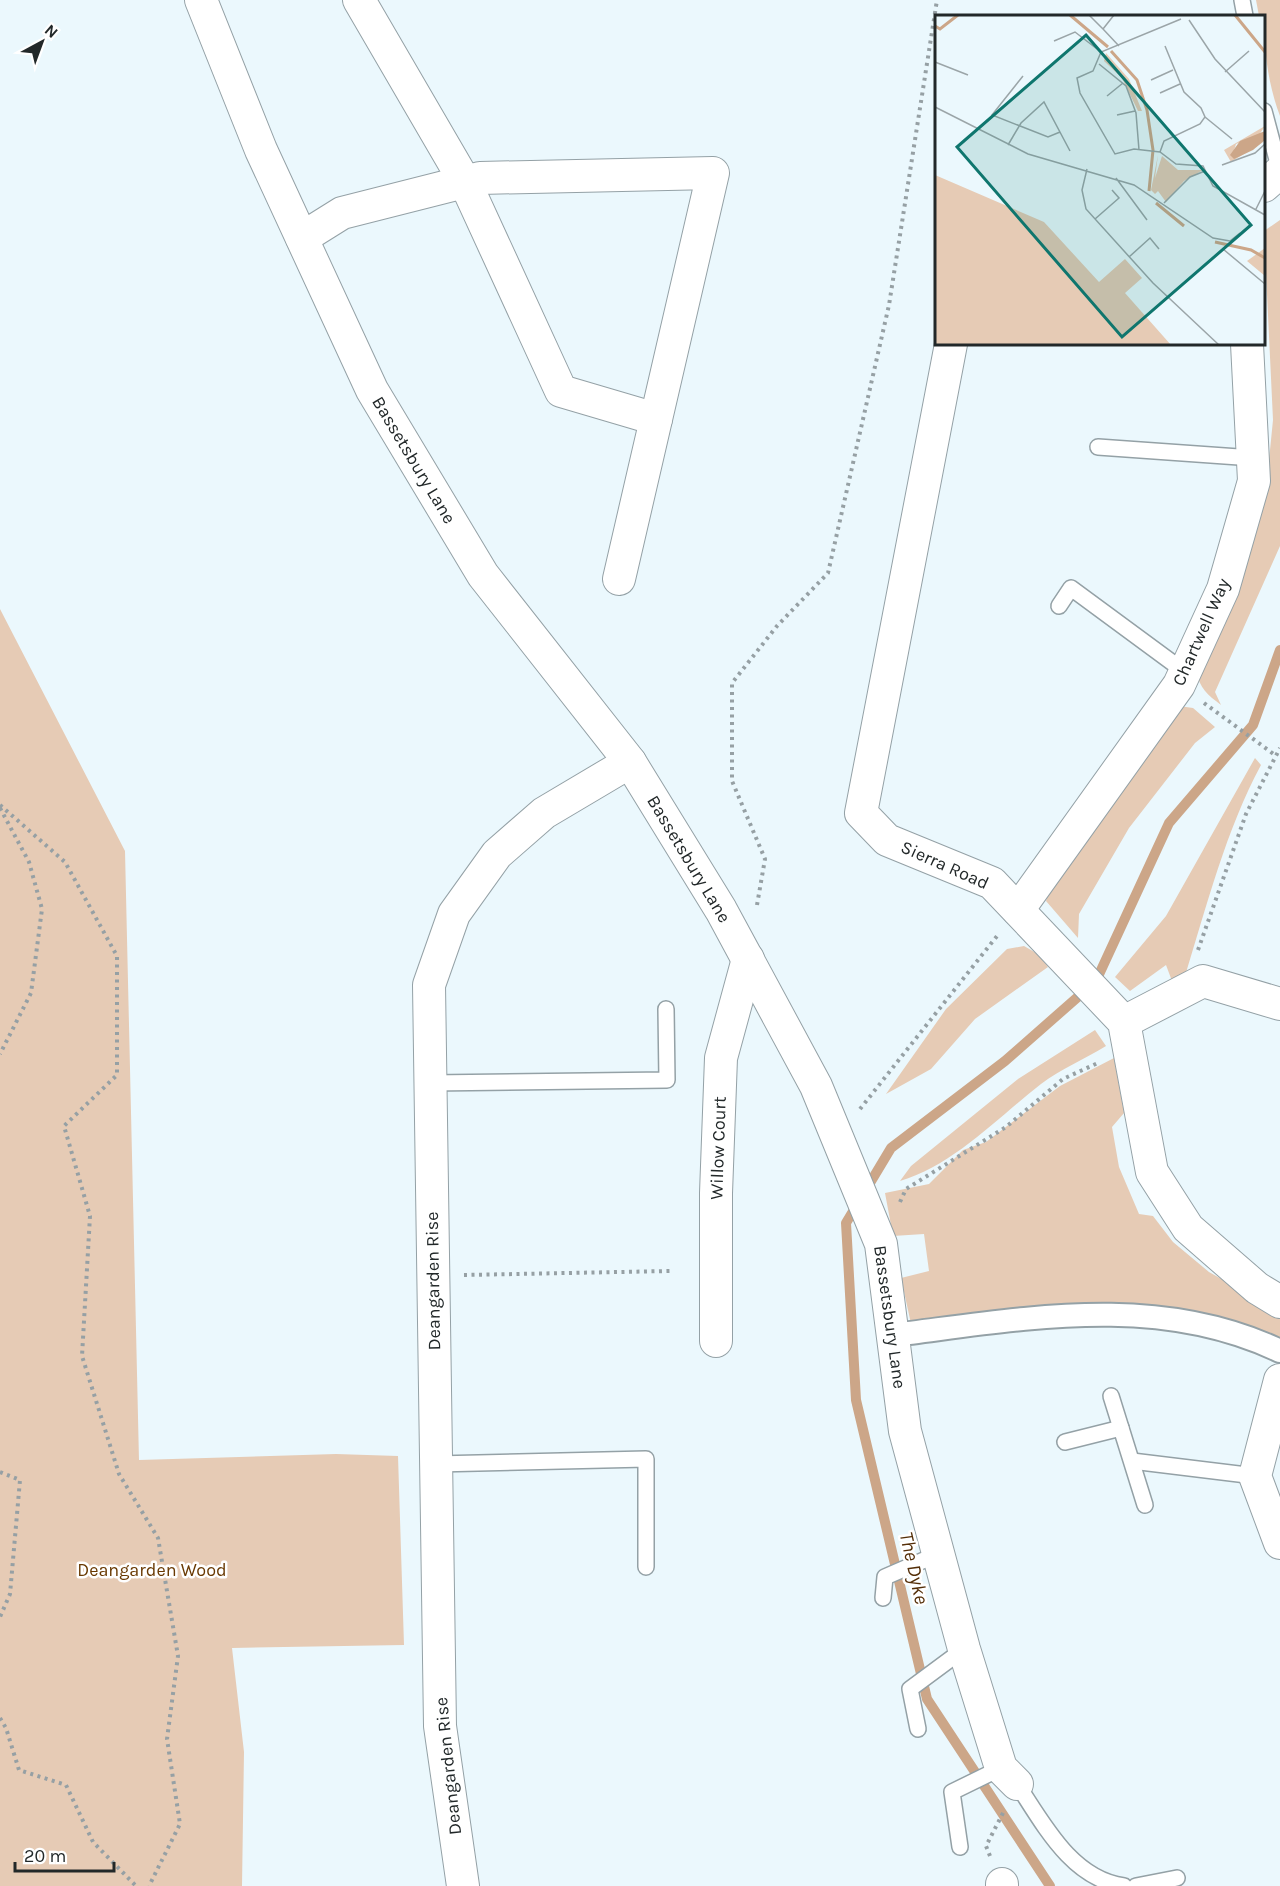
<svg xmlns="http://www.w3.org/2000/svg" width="1280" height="1886" viewBox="0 0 1280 1886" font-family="Karla,sans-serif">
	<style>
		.green { fill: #e6cbb5 }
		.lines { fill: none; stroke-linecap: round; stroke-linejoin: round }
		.stream { stroke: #cca688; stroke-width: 10 }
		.service-casing { stroke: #94a1a6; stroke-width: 18 }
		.pedestrian-casing { stroke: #94a1a6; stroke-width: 26 }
		.minor-casing { stroke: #94a1a6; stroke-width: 34 }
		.path { stroke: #96a0a4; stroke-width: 4; stroke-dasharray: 3 4.5; stroke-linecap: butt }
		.service { stroke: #fff; stroke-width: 15 }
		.pedestrian { stroke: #fff; stroke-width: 22 }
		.minor { stroke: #fff; stroke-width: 32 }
		.labels { text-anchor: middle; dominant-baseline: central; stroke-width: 5; stroke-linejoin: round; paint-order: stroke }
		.street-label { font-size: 18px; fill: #222829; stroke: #fff }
		.park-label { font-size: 18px; fill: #693902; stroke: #fff }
		.water-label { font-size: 20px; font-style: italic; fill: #542f09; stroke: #fff }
		.inset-river { fill: none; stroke: #cca688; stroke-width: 3 }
		.inset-road { fill: none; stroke: #9ba5a8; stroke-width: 1.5 }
		.view { fill: #0f766e; fill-opacity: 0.15; stroke: #0f766e; stroke-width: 3 }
		.inset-edge { fill: none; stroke: #222829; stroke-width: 3 }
	</style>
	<rect width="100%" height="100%" fill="#ebf8fd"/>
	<!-- green -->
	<g class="green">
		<path d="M1256,0h24v116c-12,-32 -16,-65 -16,-100h-5z"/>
		<path d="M1280,220v326l-65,146 6,13c-13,-10 -22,-17 -24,-33l69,-182 7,-70 -9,-189z"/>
		<path d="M0,609l125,242 14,609 197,-6 62,2 6,189 -172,3 12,104 -2,134h-242z"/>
		<path d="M1179,706l14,2 22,19 -20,16 -66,85 -50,86 -1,24 -32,-37 5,-15z"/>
		<path d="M1255,758l6,7c-35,65 -54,140 -76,211l-13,5 -6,-16 -36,26 -15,-14 51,-61z"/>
		<path d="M1024,946l14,8 10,13 -73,52 -44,50 -45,25 60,-85 61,-60z"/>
		<path d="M1095,1030l11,16c-21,13 -45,23 -65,38 -44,34 -87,81 -141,97l11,-15 107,-87z"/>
		<path d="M1114,1058l10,55 -12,14 7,40 20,47 14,2 20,26 36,30 71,40v25l-159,-30 -208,26 -12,-55 28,-7 -5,-37 -31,2 -8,-43 44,-9 34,-34 23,-8 74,-56z"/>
	</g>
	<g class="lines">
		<!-- stream -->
		<path class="stream" d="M1050,1886l-123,-187 -71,-299 -10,-177 45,-75 114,-87 91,-80 73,-158 84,-98 27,-75"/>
		<defs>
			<g id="service">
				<path d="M1242,0l3,16"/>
				<path d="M1264,111l16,60"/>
				<path d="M1098,447l155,11"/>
				<path d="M1059,606l12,-18 114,84"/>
				<path d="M431,1083l236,-3 -1,-71"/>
				<path d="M1111,1396l34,109"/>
				<path d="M1065,1442l56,-14"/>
				<path d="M1132,1461l123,15"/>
				<path d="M436,1464l210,-5v108"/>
				<path d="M883,1598l2,-21 53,-23"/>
				<path d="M918,1729l-8,-40 54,-40"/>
				<path d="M1017,1784c27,41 55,95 107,102"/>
				<path d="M960,1847l-8,-55 49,-24"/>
				<path d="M1136,1886l41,-8"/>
			</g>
			<path id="pedestrian" d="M893,1335c131,-16 263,-43 387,16"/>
			<g id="minor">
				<path d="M201,0l60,150 111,240 111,185 147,187 91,148 95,176 65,158 24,187 59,218 37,119 16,16"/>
				<path d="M359,0l106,182 96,209 95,28"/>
				<path d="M1264,186l16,-14"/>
				<path d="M302,238l40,-25 138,-35 233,-5 -94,406"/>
				<path d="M951,344l-90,469 26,27 105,43 132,139 28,150 36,56 69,60 23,14"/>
				<path d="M1018,910l161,-225 44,-96 31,-108 -7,-137"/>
				<path d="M1124,1022l79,-41 77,23"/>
				<path d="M716,1341v-148l5,-135 27,-99"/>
				<path d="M1280,1380l-25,96 25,67"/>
				<path d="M1002,1884v2"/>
				<path d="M463,1886l-23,-160 -11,-741 25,-71 43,-60 47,-41 86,-51"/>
			</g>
		</defs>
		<!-- service casing -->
		<use href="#service" class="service-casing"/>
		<!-- pedestrian casing -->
		<use href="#pedestrian" class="pedestrian-casing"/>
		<!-- minor casing -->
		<use href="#minor" class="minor-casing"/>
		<!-- path -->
		<g class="path">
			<path d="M1204,703l71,52"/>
			<path d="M0,805l65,57 52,94v119l-53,51 26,90 -8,140 37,118 39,64 20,118 -11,83 13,85 -31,62"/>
			<path d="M0,808l29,54 13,47 -11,84 -31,61"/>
			<path d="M757,905l8,-46 -33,-78v-98l45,-57 51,-53 61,-268 48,-305"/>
			<path d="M1198,950l48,-136 34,-66"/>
			<path d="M860,1109l137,-173"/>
			<path d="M900,1202l6,-13 100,-62 57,-48 37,-17"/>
			<path d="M464,1275l206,-4"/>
			<path d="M0,1472l20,8 -10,114 -10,23"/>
			<path d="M0,1718l6,10 13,42 47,15 27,57 43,44"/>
			<path d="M990,1856l-4,-10 18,-35"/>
		</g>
		<!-- service -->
		<use href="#service" class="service"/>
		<!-- pedestrian -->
		<use href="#pedestrian" class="pedestrian"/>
		<!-- minor -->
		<use href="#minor" class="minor"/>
	</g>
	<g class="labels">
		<!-- street labels -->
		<g class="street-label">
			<text transform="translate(414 460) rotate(59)">Bassetsbury Lane</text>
			<text transform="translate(1201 632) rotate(-66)">Chartwell Way</text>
			<text transform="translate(689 859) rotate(59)">Bassetsbury Lane</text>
			<text transform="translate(945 865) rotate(24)">Sierra Road</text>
			<text transform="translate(718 1148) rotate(-88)">Willow Court</text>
			<text transform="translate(433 1281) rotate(-91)">Deangarden Rise</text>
			<text transform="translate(890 1317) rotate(82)">Bassetsbury Lane</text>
			<text transform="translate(448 1766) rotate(-96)">Deangarden Rise</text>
		</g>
		<!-- park labels -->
		<g class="park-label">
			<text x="152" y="1570">Deangarden Wood</text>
		</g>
		<!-- water labels -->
		<g class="water-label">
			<text transform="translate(914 1568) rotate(77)">The Dyke</text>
		</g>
	</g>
	<!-- overview -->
	<g transform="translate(935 15)">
		<rect width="330" height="330" fill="#ebf8fd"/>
		<path d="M171,38l23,26 13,32h-4l-16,-33 -18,-17zM330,111l-6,9 -23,9 -4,13 33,-16 -34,21 -7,-12zM223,140l-3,23 7,-22 16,14h25l-19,11 -18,21 -8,-11 -3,3 -4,-4zM0,160l109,47 55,60 26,-23 17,19 -17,15 46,52h-236zM330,233v28l-18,-15z" fill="#e6cbb5"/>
		<path d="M330,116v9l-12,10 -19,9 -4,-4 10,-14z" fill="#cca688"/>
		<path class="inset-river" d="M135,0l38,32M300,0l30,37M0,11l5,3 18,-14M176,36l26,29 10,30 6,40 -4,41M221,188l28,23M280,227l36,8 14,8"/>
		<path class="inset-road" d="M154,0l14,14M179,0l-11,14 16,17M246,4l-80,33 -8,19 -16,7 3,15 35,61 19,-5 26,3 16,12 27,2 10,20 52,29M254,5l26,39 50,53M119,26l21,-9 26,20M0,47l33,13M164,49l27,22 10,27 3,37M290,57l24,-21M88,61l-31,39 56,22 12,-5M216,65l22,-10M225,78l20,-9M172,81l16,-13M0,92l93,47 106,31 79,53 17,3 10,-8M182,100l18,-4M270,102l27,22M73,130l13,-22 23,-21 26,49M225,137l4,-11 36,-17 5,-7 -4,-9 -17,-16 -19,-46M287,150l33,-12 10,-9M152,154l-5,21 4,19 67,74 66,62M181,163l31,42M229,188l26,-26 15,-6M321,194l9,-18M160,204l24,-21 -7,-8M288,234l42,35M194,242l21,-19 9,11"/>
		<path class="view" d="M151,20l165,190 -129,112 -165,-190z"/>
		<rect width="330" height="330" class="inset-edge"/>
	</g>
	<!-- north arrow -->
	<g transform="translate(42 42) rotate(41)" stroke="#ffffff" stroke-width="4.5" paint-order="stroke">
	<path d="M0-4.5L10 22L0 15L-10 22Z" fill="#222829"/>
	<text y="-9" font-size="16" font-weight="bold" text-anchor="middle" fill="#222829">N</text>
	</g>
	<!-- scale -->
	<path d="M15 1862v9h99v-9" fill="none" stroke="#222829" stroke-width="3"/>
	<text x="24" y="1862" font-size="18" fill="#222829" stroke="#ffffff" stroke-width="4.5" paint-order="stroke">20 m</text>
</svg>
